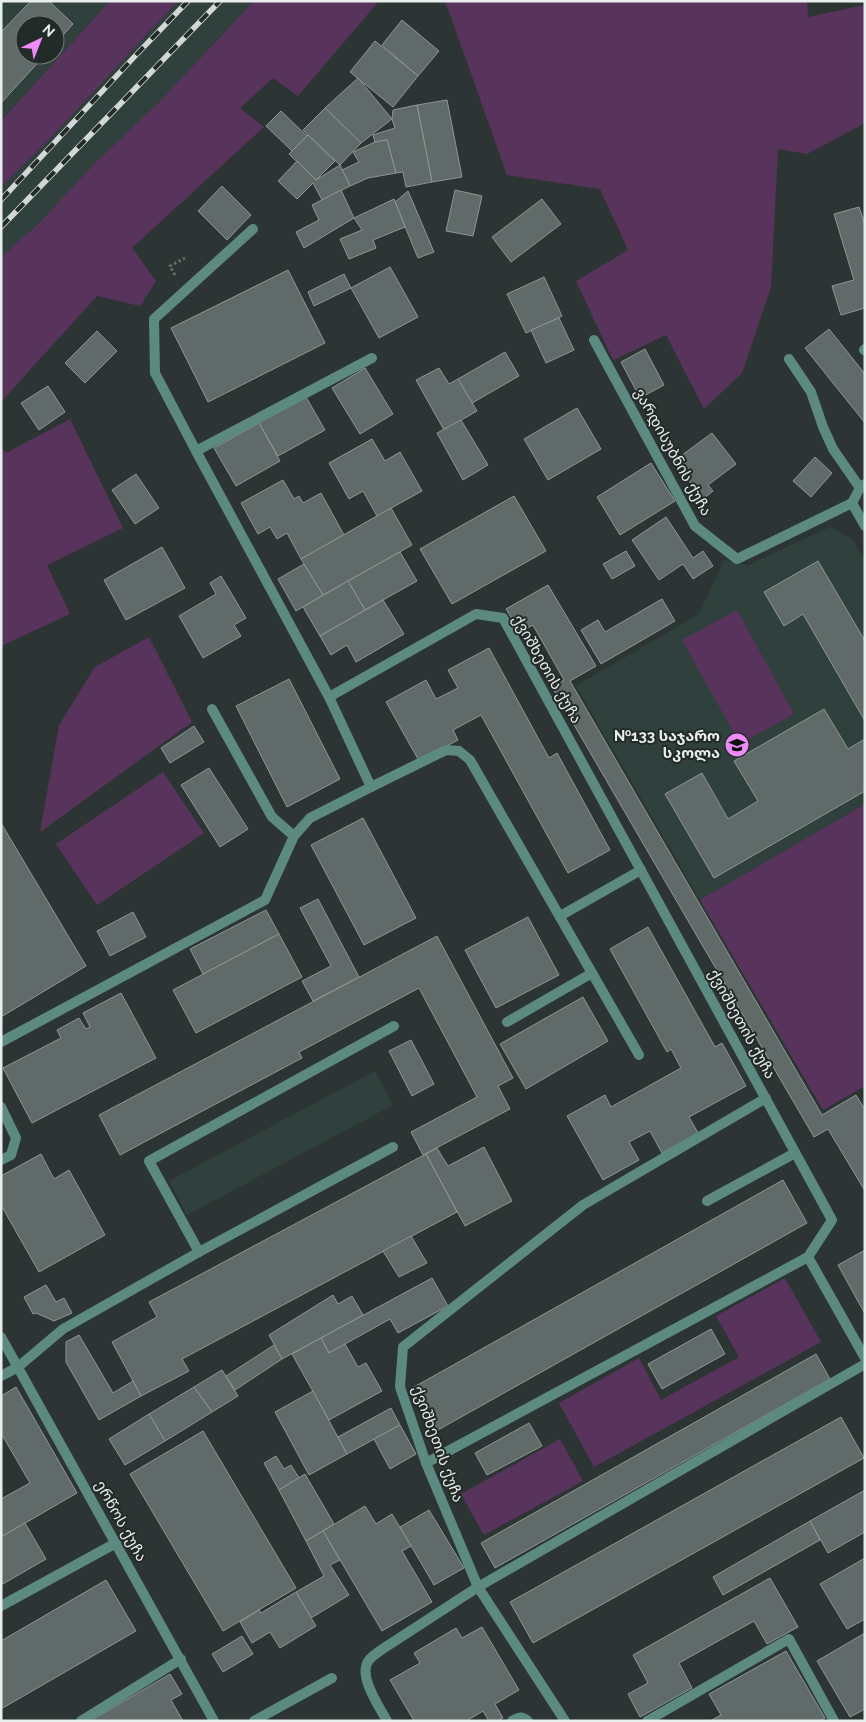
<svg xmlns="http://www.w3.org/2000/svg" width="866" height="1722" viewBox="0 0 866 1722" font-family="Raleway,'Noto Sans Georgian',sans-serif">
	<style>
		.built { fill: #2f403d; fill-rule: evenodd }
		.green { fill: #58345c }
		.building { fill: #606a68; stroke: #8d9795 }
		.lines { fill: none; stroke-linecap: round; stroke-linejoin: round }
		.path { stroke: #666e6c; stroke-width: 3; stroke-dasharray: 2.5 2.5; stroke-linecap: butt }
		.service { stroke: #5c8a81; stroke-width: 10 }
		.minor { stroke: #5c8a81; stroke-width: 10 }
		.rail-casing { stroke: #d2d8d6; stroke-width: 5.5 }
		.rail { stroke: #232b29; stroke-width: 4; stroke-dasharray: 11; stroke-linecap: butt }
		.labels { text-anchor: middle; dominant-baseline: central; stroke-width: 4; stroke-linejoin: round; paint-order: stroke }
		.street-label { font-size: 15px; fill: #e8eeec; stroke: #232b29 }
		.poi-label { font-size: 15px; font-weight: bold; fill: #e8eeec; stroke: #232b29; text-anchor: end }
	</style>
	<rect width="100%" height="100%" fill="#2c3533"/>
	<!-- built -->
	<g class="built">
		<path d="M1,1h109l-109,120zM25,25h30v30h-30z"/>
		<path d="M178,1h76l-95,101 -64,61 -56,60 -38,34v-70l42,-41z"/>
		<path d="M830,527l22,12 13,22v243l-165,96 -124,-214 123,-72 25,-54 24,5z"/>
		<path d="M375,1071l18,34 -206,110 -18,-34z"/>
	</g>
	<!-- green -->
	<g class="green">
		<path d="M110,1h68l-135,145 -42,41v-66z"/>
		<path d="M254,1h125l-81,95 -25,-18 -33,30 24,19 -132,121 24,33 -16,25 -43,-10 -96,106v-145l38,-34 56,-60 64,-61z"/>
		<path d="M444,1h363l1,16 57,-12v118l-58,31 -29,-5 -7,138 -29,86 -38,36 -38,-74 -53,25 -37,-79 52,-31 -28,-61 -93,-14 -59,-166z"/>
		<path d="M70,419l53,109 -76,37 23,49 -69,32v-199l5,6z"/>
		<path d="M737,610l57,104 -54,30 -58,-104z"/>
		<path d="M149,637l43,85 -152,110 19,-107 36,-58z"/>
		<path d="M163,772l41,61 -107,72 -41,-61z"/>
		<path d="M865,804v282l-42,24 -123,-210z"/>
		<path d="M785,1278l36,64 -227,125 -35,-64 80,-45 22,42 78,-43 -23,-41z"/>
		<path d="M560,1439l23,42 -99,54 -23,-41z"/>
	</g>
	<!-- building -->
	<g class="building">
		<path d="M31,1h18l24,23 -18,20v-19h-30v30h20l-44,48v-71z"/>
		<path d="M402,20l37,31 -21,25 -36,-31z"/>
		<path d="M375,41l43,35 -25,31 -43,-35z"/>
		<path d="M358,78l34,41 -31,24 -36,-35z"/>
		<path d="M447,100l15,77 -30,5 -15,-77z"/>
		<path d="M417,105l15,77 -26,5 -3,-15 -7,1 -9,-33 -12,2 -2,-7 22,-7 -3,-9 1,-9z"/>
		<path d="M325,108l36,35 -21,22 -37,-35z"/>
		<path d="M281,111l26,25 -15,15 -26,-25z"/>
		<path d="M308,135l27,26 -19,19 -27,-26z"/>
		<path d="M387,140l9,33 -28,5 -18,8 -8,-16 17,-8 -6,-10 22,-10z"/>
		<path d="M297,161l19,19 24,-15 10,21 -28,14 -9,-17 -16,16 -19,-18z"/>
		<path d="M222,186l29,29 -24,25 -29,-29z"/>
		<path d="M341,190l13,28 -50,30 -8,-16 23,-12 -7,-15z"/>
		<path d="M455,190l27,6 -9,40 -27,-5z"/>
		<path d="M408,191l26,61 -16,6 -23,-56z"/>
		<path d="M394,199l11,28 -32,13 3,8 -27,11 -9,-20 22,-9 -8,-12z"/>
		<path d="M542,199l19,25 -50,38 -19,-25z"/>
		<path d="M859,207l6,17v84l-24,7 -9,-29 22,-6 -20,-66z"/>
		<path d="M390,267l28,50 -39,21 -28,-50z"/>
		<path d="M288,270l37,73 -117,59 -37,-74z"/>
		<path d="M344,274l7,14 -37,18 -6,-14z"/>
		<path d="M544,277l18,39 -36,17 -19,-39z"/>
		<path d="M559,318l15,32 -28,13 -15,-33z"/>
		<path d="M829,329l36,45v49l-60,-75z"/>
		<path d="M97,331l20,20 -32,32 -20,-20z"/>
		<path d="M645,349l19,36 -24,13 -19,-36z"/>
		<path d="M505,352l14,24 -47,27 -14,-24z"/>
		<path d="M365,368l28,46 -33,20 -28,-46z"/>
		<path d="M439,368l10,16 9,-5 19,32 -33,19 -28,-50z"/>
		<path d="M48,386l17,26 -26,18 -18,-27z"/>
		<path d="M306,397l19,33 -47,26 -19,-33z"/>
		<path d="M577,408l24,41 -53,31 -24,-41z"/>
		<path d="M461,420l27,45 -25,15 -26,-47z"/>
		<path d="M259,423l21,38 -44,25 -22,-38z"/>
		<path d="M712,433l24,31 -28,21 5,6 -10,8 -29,-38z"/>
		<path d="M372,439l13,22 15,-9 22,39 -45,25 -14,-25 -14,8 -20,-36z"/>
		<path d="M815,457l17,16 -21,24 -18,-16z"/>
		<path d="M651,463l24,38 -55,34 -23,-38z"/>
		<path d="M136,474l23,34 -24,16 -23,-34z"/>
		<path d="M283,480l11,19 5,-3 4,7 18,-10 23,42 -43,24 -14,-26 -10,6 -7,-12 -12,7 -17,-31z"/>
		<path d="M514,496l32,55 -94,53 -32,-55z"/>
		<path d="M391,508l21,37 -89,50 -22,-36z"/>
		<path d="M666,517l27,41 10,-7 10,15 -20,13 -10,-15 -24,16 -27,-40z"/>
		<path d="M162,547l23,41 -59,32 -22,-40z"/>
		<path d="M626,551l9,15 -23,13 -9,-15z"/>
		<path d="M400,552l17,29 -52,29 -17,-29z"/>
		<path d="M818,561l47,80v80l-62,-107 -19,12 -20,-34z"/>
		<path d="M304,564l19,31 -27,16 -18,-32z"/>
		<path d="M221,576l25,42 -12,7 7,11 -38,22 -24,-42 37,-22 -6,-11z"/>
		<path d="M348,581l17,29 -45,26 -17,-29z"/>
		<path d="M548,585l48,81 -26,15 252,434 34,-20 9,15v81l-37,-62 -14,8 -262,-450 12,-7 -31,-55 -13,7 -14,-23z"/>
		<path d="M662,599l13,22 -74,43 -20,-34 17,-10 7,12z"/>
		<path d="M383,600l21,34 -48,28 -9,-17 -16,10 -11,-19z"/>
		<path d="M489,648l60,110 8,-5 53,97 -42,23 -87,-158 -28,15 5,10 -39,21 -33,-59 40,-22 10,19 22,-11 -10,-18z"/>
		<path d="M289,679l51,100 -53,28 -51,-101z"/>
		<path d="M824,709l24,40 17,-10v52l-151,87 -49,-84 37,-21 26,46 30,-18 -24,-40z"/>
		<path d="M194,726l10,16 -34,21 -9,-15z"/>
		<path d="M209,768l39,61 -28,18 -39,-62z"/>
		<path d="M363,818l53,100 -52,27 -53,-100z"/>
		<path d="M1,823l85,143 -85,51z"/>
		<path d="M318,899l41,78 -46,24 -11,-20 29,-15 -31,-58z"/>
		<path d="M266,910l13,24 -76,40 -13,-25z"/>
		<path d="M133,912l13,25 -36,19 -13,-25z"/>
		<path d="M528,917l31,58 -63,33 -31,-58z"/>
		<path d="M648,927l67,120 7,-4 24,43 -57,31 9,16 -36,20 -12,-22 -21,11 10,18 -36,20 -36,-64 38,-21 6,12 70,-39 -10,-19 -4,3 -57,-103z"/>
		<path d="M279,934l23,43 -106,56 -23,-43z"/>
		<path d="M437,936l76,142 -15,8 12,23 -87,46 -12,-23 66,-35 -58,-109 -120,64 3,6 -182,97 -21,-40z"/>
		<path d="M121,993l35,65 -124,65 -29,-55 58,-30 -4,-8 22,-12 7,11 4,-2 -7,-14z"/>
		<path d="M583,997l25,44 -82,48 -26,-45z"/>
		<path d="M411,1040l23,44 -22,12 -23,-45z"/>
		<path d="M484,1147l28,54 -47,25 -39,-72 11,-6 11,18z"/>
		<path d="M41,1154l13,25 15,-9 36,65 -66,37 -38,-67v-29z"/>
		<path d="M426,1154l31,58 -275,147 7,12 -48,25 -29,-54 45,-25 -8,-15z"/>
		<path d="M783,1180l24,43 -369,207 -24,-43z"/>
		<path d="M411,1236l16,27 -28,14 -16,-26z"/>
		<path d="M865,1250v64l-27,-49z"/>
		<path d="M432,1278l16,28 -50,27 -8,-14 -61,34 -8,-15z"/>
		<path d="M46,1285l10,17 8,-4 8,15 -18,8 -18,-8 -3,1 -9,-17z"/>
		<path d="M333,1295l5,9 14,-8 11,19 -81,44 -13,-24z"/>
		<path d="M711,1329l14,25 -63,35 -14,-25z"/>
		<path d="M79,1335l34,58 20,-12 8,15 -42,24 -33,-58v-20z"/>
		<path d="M321,1338l8,15 16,-9 13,23 8,-4 16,28 -53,29 -37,-66z"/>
		<path d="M274,1345l8,14 -47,31 -9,-14z"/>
		<path d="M816,1354l14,25 -335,189 -14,-25z"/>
		<path d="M222,1370l16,26 -26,16 -18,-25z"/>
		<path d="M16,1387l61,106 -76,44v-38l29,-16 -29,-50v-37z"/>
		<path d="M194,1387l18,25 -47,29 -16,-27z"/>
		<path d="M313,1391l34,63 -38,21 -34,-63z"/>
		<path d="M391,1408l9,17 -53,29 -9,-17z"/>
		<path d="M149,1414l16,27 -40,24 -16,-26z"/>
		<path d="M841,1417l23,41 -331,185 -23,-41z"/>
		<path d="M529,1423l13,23 -55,29 -12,-22z"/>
		<path d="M400,1425l16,29 -26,15 -16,-30z"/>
		<path d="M203,1431l93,157 -73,43 -93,-157z"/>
		<path d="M276,1456l8,13 7,-4 8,13 -20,12 -15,-27z"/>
		<path d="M305,1474l29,50 -28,17 -27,-51z"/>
		<path d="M865,1490v42l-37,21 -18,-32z"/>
		<path d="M365,1506l11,18 16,-10 19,32 -9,5 30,51 -50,29 -59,-100z"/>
		<path d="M429,1510l35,58 -30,17 -34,-58z"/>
		<path d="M810,1521l10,19 -97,55 -10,-18z"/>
		<path d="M25,1523l21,36 -45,26v-48z"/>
		<path d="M323,1531l17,29 -10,5 19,30 -38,23 -15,-26 28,-16 -18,-35z"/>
		<path d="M865,1558v61l-18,10 -27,-45z"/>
		<path d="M770,1578l28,49 -31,17 -13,-23 -75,42 13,25 -52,29 -12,-23 20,-11 -15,-28z"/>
		<path d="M106,1580l30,51 -135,78v-68z"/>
		<path d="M296,1592l20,34 -36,22 -10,-16 -18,11 -12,-21 19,-12 2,3z"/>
		<path d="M482,1627l37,63 -24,14 8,14 -5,3h-9l-6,-10 -15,9 1,1h-55l-24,-41 30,-17 -6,-10 42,-25 6,10z"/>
		<path d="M865,1633v76l-15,8 -33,-56z"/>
		<path d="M242,1636l11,18 -30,18 -11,-18z"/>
		<path d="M786,1651l39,67 -5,3h-110l11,-6 -12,-21z"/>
		<path d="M170,1674l12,20 -11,6 12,21h-93z"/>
	</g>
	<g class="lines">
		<!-- path -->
		<path class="path" d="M175,275l-5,-9 15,-8"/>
		<!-- service -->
		<g class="service">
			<path d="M253,229l-99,90 1,54 41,78 176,-93"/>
			<path d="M594,340l101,186 42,33 115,-56"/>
			<path d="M864,350l1,-1"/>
			<path d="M789,359l22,33 12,35 10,22 27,39"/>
			<path d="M212,709l60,108 22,19"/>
			<path d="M371,787l75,-37 13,1 11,9 169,295"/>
			<path d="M560,916l81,-46"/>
			<path d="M507,1022l85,-49"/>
			<path d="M707,1201l88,-48"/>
			<path d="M199,1252l-50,-91 245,-135"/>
			<path d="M18,1367l45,-38 136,-77 194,-105"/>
			<path d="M426,1463l382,-206"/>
			<path d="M1,1606l115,-63"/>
			<path d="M81,1721l100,-62"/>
			<path d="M254,1721l78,-43"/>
			<path d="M387,1721c-8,-15 -30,-46 -18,-61 3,-4 8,-7 12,-10l97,-63 387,-223"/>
			<path d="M512,1721c6,-4 10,-5 16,0"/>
			<path d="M647,1721l142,-82 45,82"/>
		</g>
		<!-- minor -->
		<g class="minor">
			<path d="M865,484l-5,4 -8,15 13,23"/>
			<path d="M329,697l147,-83 27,4 329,602 -24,37 57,101"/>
			<path d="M1,1042l264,-142 29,-64 16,-18 61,-31 -42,-90 -133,-246"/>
			<path d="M1,1107l15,31 -5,17 -10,5"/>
			<path d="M1,1337l213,384"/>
			<path d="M1,1376l17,-9"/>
			<path d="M565,1721l-87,-134 -52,-124 -26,-76 3,-40 180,-142 183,-107"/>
		</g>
		<defs>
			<g id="rail">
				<path d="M1,200l135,-145 52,-54"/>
				<path d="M1,227l219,-226"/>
			</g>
		</defs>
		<!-- rail casing -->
		<use href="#rail" class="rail-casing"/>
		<!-- rail -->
		<use href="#rail" class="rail"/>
	</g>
	<!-- icons -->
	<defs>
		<symbol id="school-disc" viewBox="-11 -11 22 22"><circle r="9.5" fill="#ee8bf8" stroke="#232b29"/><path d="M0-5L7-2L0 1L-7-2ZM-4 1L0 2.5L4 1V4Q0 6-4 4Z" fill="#111"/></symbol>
	</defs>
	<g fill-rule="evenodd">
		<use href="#school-disc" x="723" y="731" width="28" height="28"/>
	</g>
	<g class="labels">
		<!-- street labels -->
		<g class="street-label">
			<text transform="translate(673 452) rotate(61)">ვარდისუბნის ქუჩა</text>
			<text transform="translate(547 669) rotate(60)">ქვიშხეთის ქუჩა</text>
			<text transform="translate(742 1024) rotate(61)">ქვიშხეთის ქუჩა</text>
			<text transform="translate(438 1444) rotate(70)">ქვიშხეთის ქუჩა</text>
			<text transform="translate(121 1521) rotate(61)">ერწოს ქუჩა</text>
		</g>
		<!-- poi labels -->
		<g class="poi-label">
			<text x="720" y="736">№133 საჯარო<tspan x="720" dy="17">სკოლა</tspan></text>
		</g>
	</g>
	<!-- border -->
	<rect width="866" height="1722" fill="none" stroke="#e8eeec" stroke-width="5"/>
	<!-- north arrow -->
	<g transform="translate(40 40) rotate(43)"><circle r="24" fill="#232b29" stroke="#727977"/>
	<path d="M0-4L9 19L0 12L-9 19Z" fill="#ee8bf8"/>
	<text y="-8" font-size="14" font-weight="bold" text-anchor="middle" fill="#e8eeec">N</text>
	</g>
</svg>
